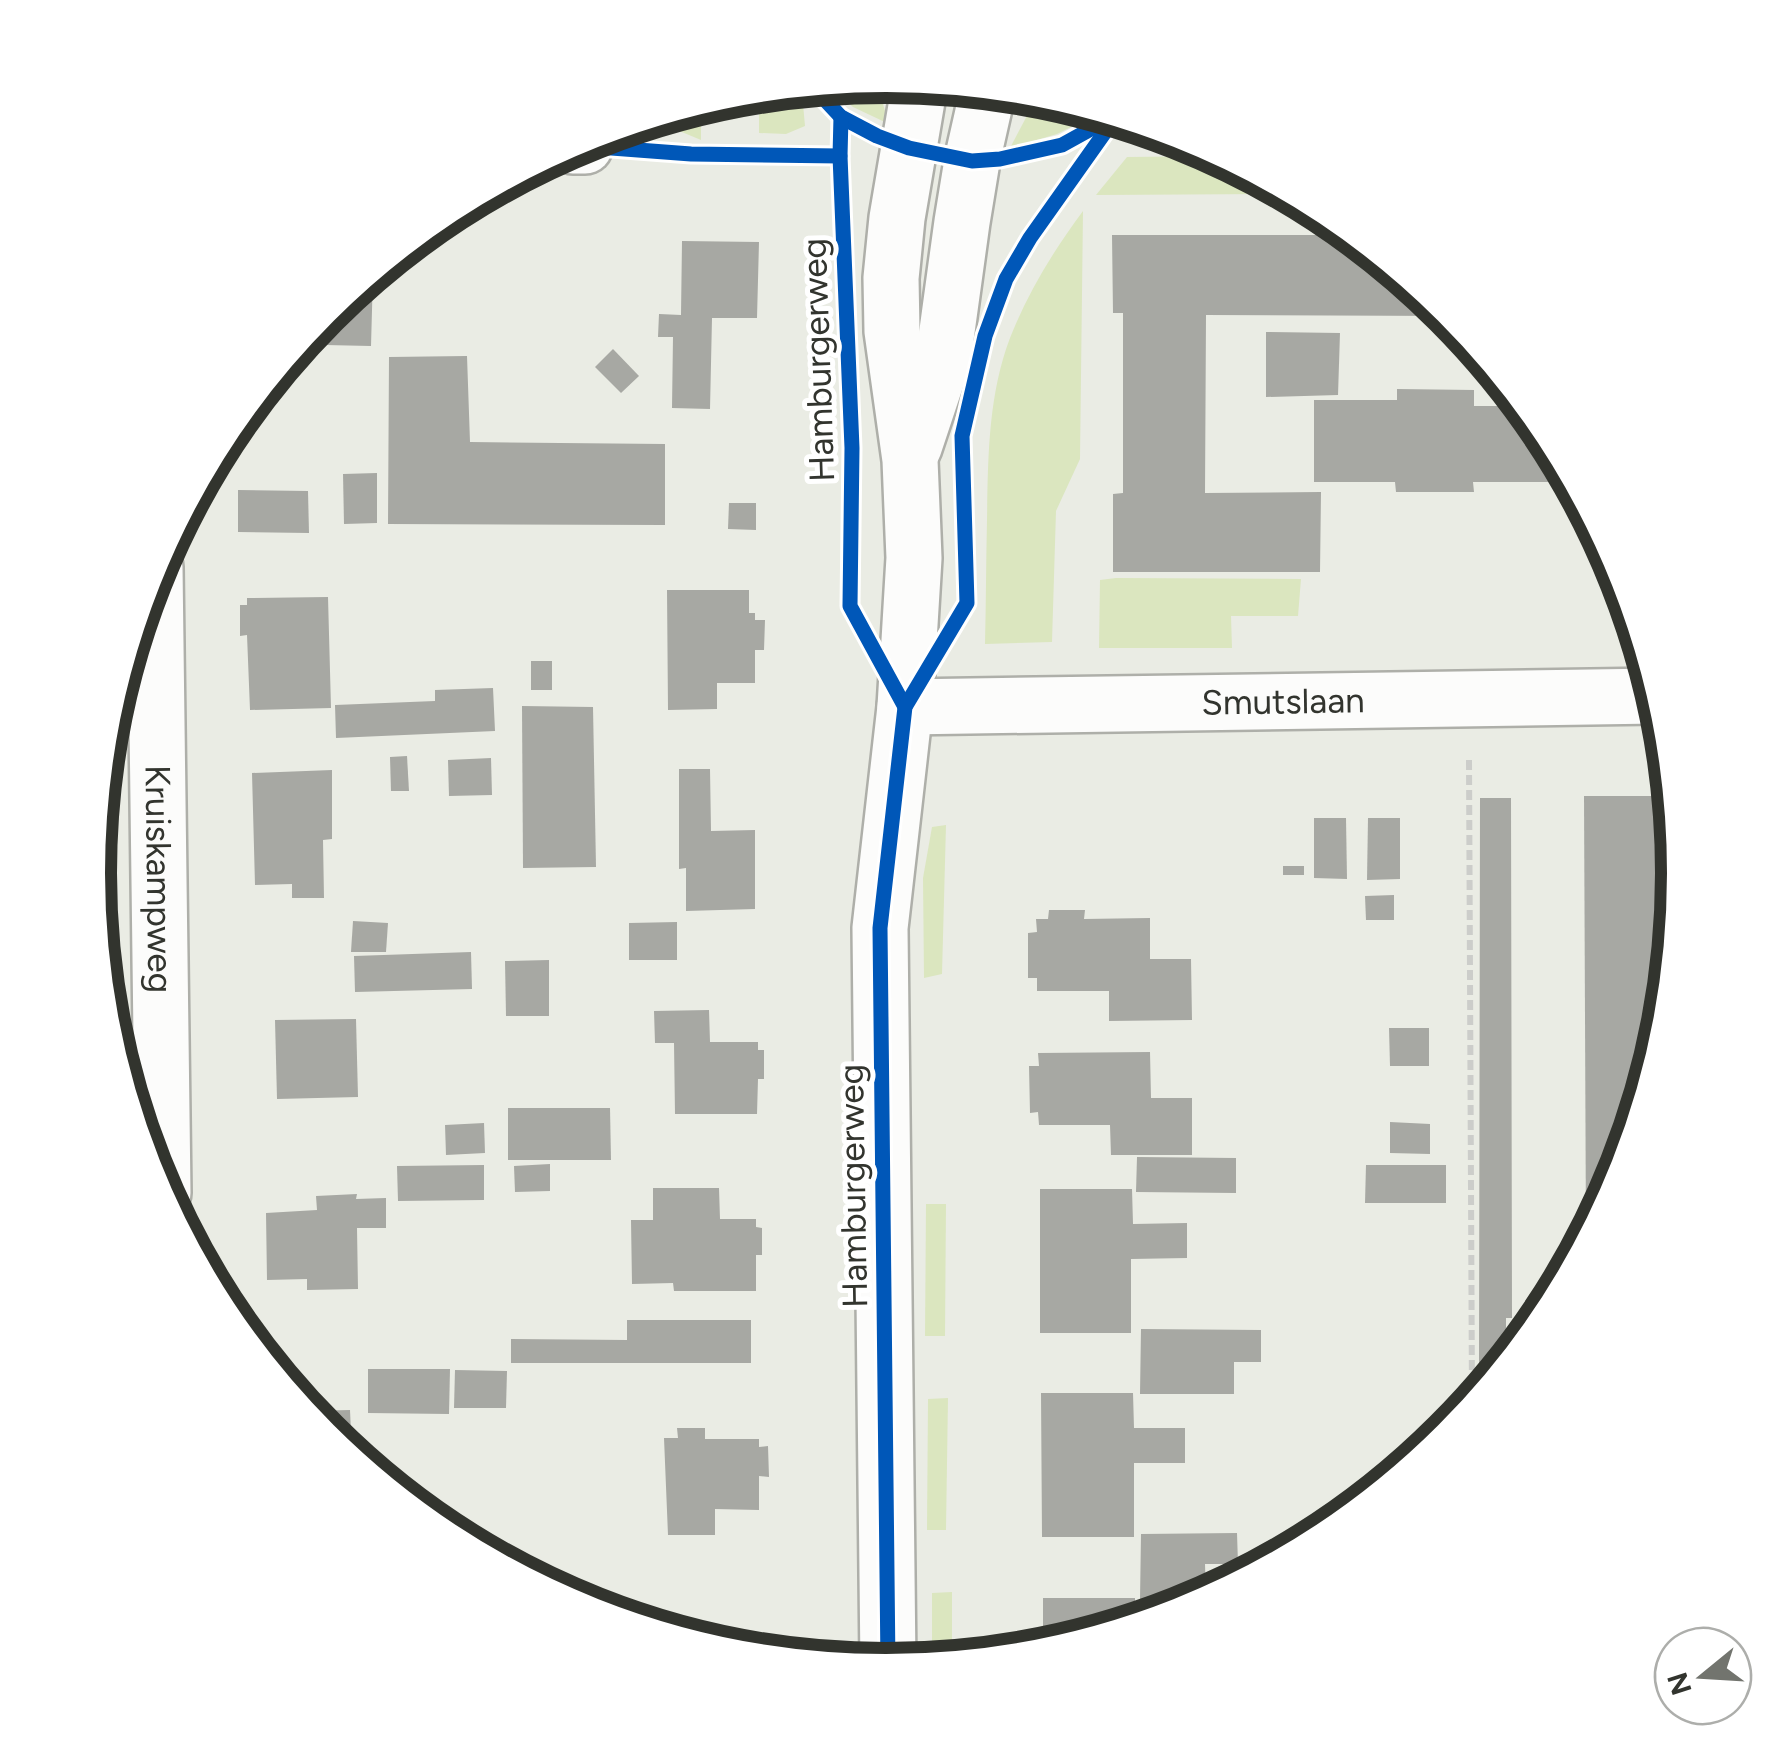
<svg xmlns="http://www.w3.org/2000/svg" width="1773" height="1746" viewBox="0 0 1773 1746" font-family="Figtree,sans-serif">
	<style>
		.green { fill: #dbe6bf }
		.building { fill: #a7a8a3 }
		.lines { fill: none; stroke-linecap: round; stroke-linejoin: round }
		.minor-casing { stroke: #aeafa9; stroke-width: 60 }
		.tertiary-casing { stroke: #aeafa9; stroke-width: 60 }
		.path { stroke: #cccdca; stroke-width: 6; stroke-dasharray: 10 5; stroke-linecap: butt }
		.minor { stroke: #fcfcfb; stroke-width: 55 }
		.tertiary { stroke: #fcfcfb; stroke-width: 55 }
		.cycleway-casing { stroke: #fff; stroke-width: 21 }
		.cycleway { stroke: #0057b8; stroke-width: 15 }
		.labels { text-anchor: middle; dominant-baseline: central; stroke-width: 10; stroke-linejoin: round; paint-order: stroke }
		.street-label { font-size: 35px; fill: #32342e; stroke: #fff }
		.rim { fill: none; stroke: #32342e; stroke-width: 12 }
	</style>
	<rect width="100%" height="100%" fill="#eaece4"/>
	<!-- green -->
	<g class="green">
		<path d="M876,81l13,43 -36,-17 -23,-21z"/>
		<path d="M792,89l11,15 2,22 -19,8 -27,-1v-40z"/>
		<path d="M1044,96l55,17 -42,21 -47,14 20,-38z"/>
		<path d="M701,105v35l-24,-10 -16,-13z"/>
		<path d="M1220,156l70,38 -194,1 31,-38z"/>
		<path d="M1083,211l-3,248 -24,52 -4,131 -67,2c1,-41 1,-82 2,-124 1,-61 1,-124 23,-182 18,-46 44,-88 73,-127z"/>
		<path d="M1116,578l185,1 -3,37h-67l1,32h-133l1,-68z"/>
		<path d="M946,825l-4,149 -18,4 -1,-100 9,-51z"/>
		<path d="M926,1204h20l-1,132h-20z"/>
		<path d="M948,1398l-2,132h-19l1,-131z"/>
		<path d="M952,1592v68l-20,2v-69z"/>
	</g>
	<!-- building -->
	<g class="building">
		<path d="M1318,218l15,1 117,97 -244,-1 -1,178 116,-1 -1,80h-207v-78l10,-1v-180h-10l-1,-78h205z"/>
		<path d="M682,241l77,1 -2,76h-45l-2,91 -38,-1 1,-71h-15l1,-23 22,1z"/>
		<path d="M373,274l-2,72 -46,-1v-27h-4z"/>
		<path d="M1266,332l74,1 -2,62 -72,2z"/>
		<path d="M613,349l26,27 -18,17 -26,-26z"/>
		<path d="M467,356l3,86 195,2v81l-277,-1 1,-167z"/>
		<path d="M1397,389l77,1v16h50l22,27 26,49h-99l1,10h-78l-1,-10h-81v-82h83z"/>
		<path d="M377,473v50l-33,1 -1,-50z"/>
		<path d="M238,490l70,1 1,42 -71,-1z"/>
		<path d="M729,503h27v27l-28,-1z"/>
		<path d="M667,590h82v23h6v7h10l-1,30h-9v33h-38v26l-49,1z"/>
		<path d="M328,597l3,111 -81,2 -3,-75 -7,1v-31h7v-7z"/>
		<rect x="531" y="661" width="21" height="29"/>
		<path d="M493,688l2,43 -159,7 -1,-33 100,-4v-11z"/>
		<path d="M522,706l71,1 3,160 -73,1z"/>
		<path d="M407,756l2,35h-18l-1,-34z"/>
		<path d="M491,758l1,37 -43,1 -1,-36z"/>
		<path d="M679,769h31l1,62 44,-1v79l-69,2v-43l-7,1z"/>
		<path d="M332,770v69l-9,1 1,58h-32v-14l-37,1 -3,-112z"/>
		<path d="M1584,796h88l2,24v108l-10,100 -45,149 -33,62z"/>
		<path d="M1480,798h31l1,520h-6v44l-27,1z"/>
		<path d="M1314,818h32l1,61 -33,-1z"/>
		<path d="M1368,818h32v61l-33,1z"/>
		<rect x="1283" y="866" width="21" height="9"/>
		<path d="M1394,895v25h-28l-1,-24z"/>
		<path d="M1049,910h36l-1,9 66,-1v41h41l1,61 -83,1v-30h-72v-13h-9v-45l9,-1 -1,-13h12z"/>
		<path d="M353,921l35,2 -2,29h-35z"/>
		<path d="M677,922v38h-48v-37z"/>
		<path d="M471,952l1,37 -117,3 -1,-36z"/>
		<path d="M549,960v56h-43l-1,-55z"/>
		<path d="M709,1010l1,32h48v8h6v29h-6l-1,35h-82l-1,-71h-19l-1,-32z"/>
		<path d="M356,1019l2,78 -81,2 -2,-79z"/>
		<path d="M1389,1028h40v38h-39z"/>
		<path d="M1150,1052l1,46h41v57h-81l-1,-30h-71l-1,-13 -8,1 -1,-47h10l-1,-13z"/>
		<path d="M508,1108h102l1,52h-103z"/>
		<path d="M1390,1122l40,2v30l-40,-1z"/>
		<path d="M484,1123l1,30 -39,2 -1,-30z"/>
		<path d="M1137,1157l99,1v35l-100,-1z"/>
		<path d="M550,1164v27l-35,1 -1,-26z"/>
		<path d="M484,1165v35l-86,1 -1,-35z"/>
		<path d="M1366,1165h80v38h-81z"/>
		<path d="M653,1188h66l1,31h36v8l6,1v27h-6v36h-82l-1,-8 -41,1 -1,-64h22z"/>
		<path d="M1040,1189h92l1,35 54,-1v35l-56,1v74h-91z"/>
		<path d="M357,1194l-1,5 30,-1v30h-29l1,61 -51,1v-11l-40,1 -1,-67 51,-3 -1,-14z"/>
		<path d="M627,1320h124v43h-240v-24l116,1z"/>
		<path d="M1141,1329l120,1v32h-27v32h-94z"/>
		<path d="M368,1369h82l-1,45 -81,-1z"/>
		<path d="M455,1370l52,1 -1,37h-52z"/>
		<path d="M1041,1393h92l1,35h51v35h-51v74h-92z"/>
		<path d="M350,1410l2,45 -27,-22 -18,-22z"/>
		<path d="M677,1428h28v11h54v8l9,-1 1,31 -10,-1v34l-44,-1v26h-47l-4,-97h14z"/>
		<path d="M1237,1533l1,31h-33l1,33 -66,3 1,-66z"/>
		<path d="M1043,1598h92v24l-92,28z"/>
		<path d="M759,1640h28v16l-27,-3z"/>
	</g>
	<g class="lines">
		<defs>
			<g id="minor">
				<path d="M573,146h12"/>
				<path id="s1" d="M155,567l8,626"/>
				<path id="s2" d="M905,707l752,-11"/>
			</g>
			<g id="tertiary">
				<path d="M914,447l29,-87 19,-138 10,-61 16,-71"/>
				<path d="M888,1666l-8,-738 25,-221 9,-149 -4,-98 -18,-129 -1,-53 6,-60 23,-135"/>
			</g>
		</defs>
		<!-- minor casing -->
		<use href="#minor" class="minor-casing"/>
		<!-- tertiary casing -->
		<use href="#tertiary" class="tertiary-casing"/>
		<!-- path -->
		<path class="path" d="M1469,760l3,643"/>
		<!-- minor -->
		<use href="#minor" class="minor"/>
		<!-- tertiary -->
		<use href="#tertiary" class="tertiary"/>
		<defs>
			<g id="cycleway">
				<path d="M813,87l28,30 36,19 32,12 63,13 28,-2 62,-14 47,-26"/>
				<path d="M841,117l-1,39 12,292 -2,158 55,101"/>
				<path d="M585,146l106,8 149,2"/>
				<path d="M888,1666l-8,-738 25,-221 62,-104 -5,-167 23,-100 21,-57 24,-41 85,-120"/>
			</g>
		</defs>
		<!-- cycleway casing -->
		<use href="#cycleway" class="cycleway-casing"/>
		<!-- cycleway -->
		<use href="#cycleway" class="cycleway"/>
	</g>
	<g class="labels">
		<!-- street labels -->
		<g class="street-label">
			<text transform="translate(818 360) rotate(-92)">Hamburgerweg</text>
			<text stroke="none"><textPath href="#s2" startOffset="378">Smutslaan</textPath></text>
			<text stroke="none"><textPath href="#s1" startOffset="312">Kruiskampweg</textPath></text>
			<text transform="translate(853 1186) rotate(-91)">Hamburgerweg</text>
		</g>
	</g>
	<!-- crop -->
	<path d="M0 0H1773V1746H0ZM111 873a775 775 0 1 1 1550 0a775 775 0 1 1-1550 0Z" fill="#fff" fill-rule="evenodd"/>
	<path class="rim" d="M111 873a775 775 0 1 1 1550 0a775 775 0 1 1-1550 0Z"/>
	<!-- north arrow -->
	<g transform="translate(1703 1676) rotate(252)"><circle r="48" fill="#ffffff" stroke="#adaeab" stroke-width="2.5"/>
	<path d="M0-8L18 38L0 25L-18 38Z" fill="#72746e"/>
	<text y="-15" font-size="28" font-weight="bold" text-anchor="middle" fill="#32342e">N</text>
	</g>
</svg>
